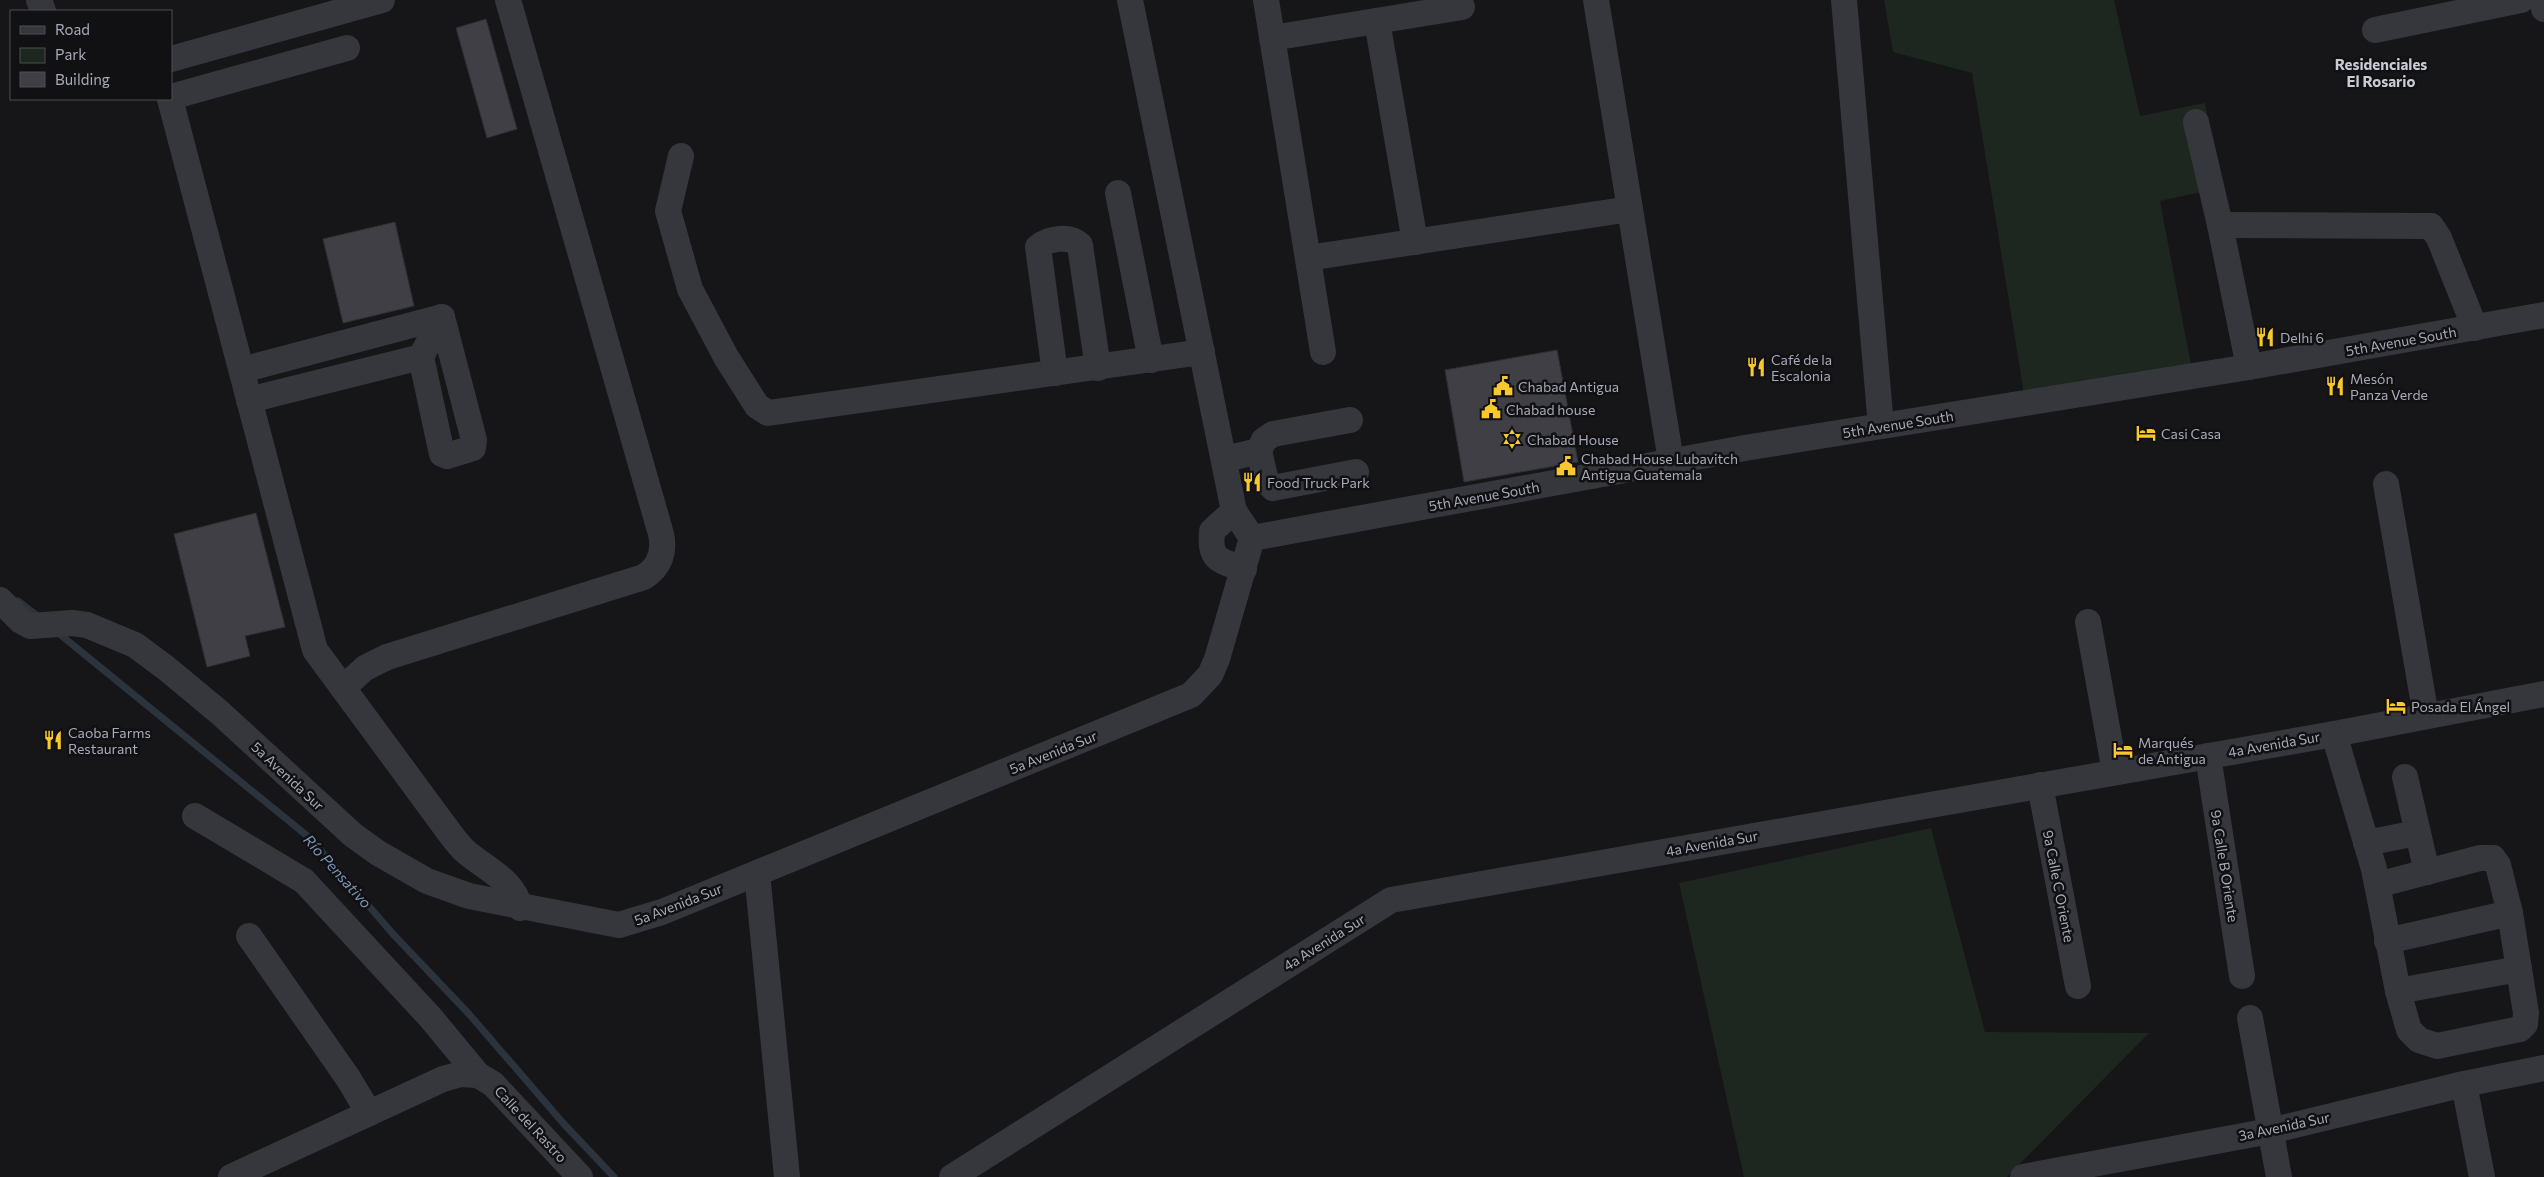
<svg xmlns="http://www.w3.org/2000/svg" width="2544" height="1177" viewBox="0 0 2544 1177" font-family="Commissioner,sans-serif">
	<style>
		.green { fill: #1d261f }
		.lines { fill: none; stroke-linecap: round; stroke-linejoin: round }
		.stream { stroke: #2b333c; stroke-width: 7 }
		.building { fill: #403f45; stroke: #302f34 }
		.minor { stroke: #36373d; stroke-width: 26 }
		.labels { text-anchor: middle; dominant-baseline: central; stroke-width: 5; stroke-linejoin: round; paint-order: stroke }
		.poi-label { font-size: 14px; fill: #a7aab8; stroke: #111013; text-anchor: start }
		.street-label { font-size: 14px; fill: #a7aab8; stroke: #111013 }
		.neighbourhood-label { font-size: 15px; font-weight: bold; fill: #c8cad4; stroke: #111013 }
		.water-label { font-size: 15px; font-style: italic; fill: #7c95b5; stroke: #111013 }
	</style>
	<rect width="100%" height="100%" fill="#161518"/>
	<!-- green -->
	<g class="green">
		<path d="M1884,0h230l26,116 65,-13 15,85 -60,13 32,169 -167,30 -53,-327 -79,-21z"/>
		<path d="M1931,828l54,204 164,1 -142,144h-263l-65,-294z"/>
	</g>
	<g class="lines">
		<!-- stream -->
		<g class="stream">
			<path d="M18,601l21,16"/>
			<path d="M57,632l254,207 82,95 76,80 94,109 51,54"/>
		</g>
	</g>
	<!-- building -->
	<g class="building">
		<path d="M486,19l31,110 -30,9 -31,-110z"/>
		<path d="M395,222l19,84 -71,17 -20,-84z"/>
		<path d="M1557,350l21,112 -114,20 -19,-112z"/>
		<path d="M256,513l29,114 -40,9 5,20 -43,11 -33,-133z"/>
	</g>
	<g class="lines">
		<!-- minor -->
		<g class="minor">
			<path d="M39,0l4,11"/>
			<path d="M1130,0l104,511 18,27"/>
			<path d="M1266,0l57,352"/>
			<path d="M1596,0l75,461"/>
			<path d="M1844,0l37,426"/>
			<path d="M2542,0l2,9"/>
			<path d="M1377,21l38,221"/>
			<path d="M2375,30l146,-30"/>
			<path d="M1272,38l190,-31"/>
			<path d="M171,59l211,-59"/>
			<path d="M171,97l176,-49"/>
			<path d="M170,99l145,551 131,178c6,8 12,17 20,24 20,17 48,28 54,56"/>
			<path d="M2196,122l24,103 29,142"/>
			<path d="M681,156l-13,55 22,78 36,68 31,49 11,7 434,-61"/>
			<path d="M1118,193l33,167"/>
			<path d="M2220,225l211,1 8,12 36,90"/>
			<path d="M1308,258l322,-49"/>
			<path d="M442,317l32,123 -1,8 -26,8 -5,-2 -21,-97z"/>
			<path d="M242,370l200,-53"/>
			<path d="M1055,373l-17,-126c11,-9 32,-12 42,-2l18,123"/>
			<path d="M249,400l172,-43"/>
			<path d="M1259,451l7,30 7,7 83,-16"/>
			<path d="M1225,459l34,-8 5,-11 9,-6 77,-14"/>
			<path d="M2386,484l40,232"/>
			<path d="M1234,511l-22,20c-3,30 7,29 32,38"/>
			<path d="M1252,538l493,-90 504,-81 295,-52"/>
			<path d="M0,600l21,21 9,5 42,-3 15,2 48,20 31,23 53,44 134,123 25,18 49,28 42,15 150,29 43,-13 95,-39 434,-178 19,-20 7,-16 35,-121"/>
			<path d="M2088,622l27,150"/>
			<path d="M343,688l22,-20 22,-11 257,-80c16,-10 21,-25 17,-43l-153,-534"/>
			<path d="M2334,734l40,135 24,122 11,39 10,10 18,6 83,-17 5,-5 1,-11 -16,-100 -12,-48 -5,-7h-13l-103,27"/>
			<path d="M2208,756l34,220"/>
			<path d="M2405,777l22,95"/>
			<path d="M2040,785l38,201"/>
			<path d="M195,816l109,65 126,136 48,58 15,9 87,93"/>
			<path d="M2366,843l51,-10"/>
			<path d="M757,873l30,304"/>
			<path d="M249,936l99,142 21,35"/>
			<path d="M2387,941l123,-28"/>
			<path d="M2398,991l121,-22"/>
			<path d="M2250,1018l29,159"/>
			<path d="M2464,1084l18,93"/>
			<path d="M231,1177l212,-98 18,-5 17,1"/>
			<path d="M952,1177l439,-277 943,-166 210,-40"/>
			<path d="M2023,1177l247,-46 194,-47 80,-16"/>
		</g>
	</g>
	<!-- icons -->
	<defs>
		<symbol id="restaurant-bare" viewBox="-9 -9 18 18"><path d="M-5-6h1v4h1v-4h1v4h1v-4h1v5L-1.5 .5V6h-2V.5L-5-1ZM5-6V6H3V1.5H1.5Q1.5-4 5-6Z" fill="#f9c92c" stroke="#111013" stroke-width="2.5" paint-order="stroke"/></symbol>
		<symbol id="civic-bare" viewBox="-9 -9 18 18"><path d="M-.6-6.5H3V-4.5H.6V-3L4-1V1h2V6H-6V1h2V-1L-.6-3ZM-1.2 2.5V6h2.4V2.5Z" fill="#f9c92c" stroke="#111013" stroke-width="2.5" paint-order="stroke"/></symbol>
		<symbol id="hotel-bare" viewBox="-9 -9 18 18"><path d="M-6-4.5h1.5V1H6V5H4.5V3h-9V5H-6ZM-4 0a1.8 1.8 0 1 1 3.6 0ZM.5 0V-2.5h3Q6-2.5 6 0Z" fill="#f9c92c" stroke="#111013" stroke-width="2.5" paint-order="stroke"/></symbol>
		<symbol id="synagogue-bare" viewBox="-9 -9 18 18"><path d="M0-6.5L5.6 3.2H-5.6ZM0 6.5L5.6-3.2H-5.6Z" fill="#f9c92c" stroke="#111013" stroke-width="2.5" paint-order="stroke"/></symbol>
	</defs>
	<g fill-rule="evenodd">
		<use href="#restaurant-bare" x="2251" y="323" width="28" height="28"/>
		<use href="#restaurant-bare" x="1742" y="353" width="28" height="28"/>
		<use href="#civic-bare" x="1489" y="372" width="28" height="28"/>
		<use href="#restaurant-bare" x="2321" y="372" width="28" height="28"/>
		<use href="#civic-bare" x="1477" y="395" width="28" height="28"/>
		<use href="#hotel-bare" x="2132" y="419" width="28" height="28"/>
		<use href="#synagogue-bare" x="1498" y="425" width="28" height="28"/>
		<use href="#civic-bare" x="1552" y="452" width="28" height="28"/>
		<use href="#restaurant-bare" x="1238" y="468" width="28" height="28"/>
		<use href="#hotel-bare" x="2382" y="692" width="28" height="28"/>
		<use href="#restaurant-bare" x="39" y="726" width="28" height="28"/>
		<use href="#hotel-bare" x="2109" y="736" width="28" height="28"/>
	</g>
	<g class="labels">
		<!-- poi labels -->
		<g class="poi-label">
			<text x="2280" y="337">Delhi 6</text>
			<text x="1771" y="359">Café de la<tspan x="1771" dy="16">Escalonia</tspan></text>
			<text x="2350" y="378">Mesón<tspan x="2350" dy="16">Panza Verde</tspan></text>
			<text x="1518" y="386">Chabad Antigua</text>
			<text x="1506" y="409">Chabad house</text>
			<text x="2161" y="433">Casi Casa</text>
			<text x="1527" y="439">Chabad House</text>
			<text x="1581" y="458">Chabad House Lubavitch<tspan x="1581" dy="16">Antigua Guatemala</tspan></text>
			<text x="1267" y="482">Food Truck Park</text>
			<text x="2411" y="706">Posada El Ángel</text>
			<text x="68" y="732">Caoba Farms<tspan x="68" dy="16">Restaurant</tspan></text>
			<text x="2138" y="742">Marqués<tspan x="2138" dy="16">de Antigua</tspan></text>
		</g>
		<!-- street labels -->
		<g class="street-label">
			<text transform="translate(2401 341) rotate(-10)">5th Avenue South</text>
			<text transform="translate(1898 424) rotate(-9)">5th Avenue South</text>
			<text transform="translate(1484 496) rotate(-10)">5th Avenue South</text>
			<text transform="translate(2274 744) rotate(-10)">4a Avenida Sur</text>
			<text transform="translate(1053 752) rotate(-22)">5a Avenida Sur</text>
			<text transform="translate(288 776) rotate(43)">5a Avenida Sur</text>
			<text transform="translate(1712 843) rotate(-10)">4a Avenida Sur</text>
			<text transform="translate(2225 866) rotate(81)">9a Calle B Oriente</text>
			<text transform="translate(2059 886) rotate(79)">9a Calle C Oriente</text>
			<text transform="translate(678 904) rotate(-21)">5a Avenida Sur</text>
			<text transform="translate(1324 942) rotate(-32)">4a Avenida Sur</text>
			<text transform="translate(531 1124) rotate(47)">Calle del Rastro</text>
			<text transform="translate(2284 1126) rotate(-12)">3a Avenida Sur</text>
		</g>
		<!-- neighbourhood labels -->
		<g class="neighbourhood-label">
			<text x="2381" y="64">Residenciales<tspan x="2381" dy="17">El Rosario</tspan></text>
		</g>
		<!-- water labels -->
		<g class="water-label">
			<text transform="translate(338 871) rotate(48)">Río Pensativo</text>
		</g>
	</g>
	<!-- legend -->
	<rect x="10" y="10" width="162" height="90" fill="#111013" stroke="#4d4e55"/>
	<rect x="20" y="26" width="25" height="8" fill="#36373d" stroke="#4d4e55"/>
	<text x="55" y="35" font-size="15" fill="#a7aab8">Road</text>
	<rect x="20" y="48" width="25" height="15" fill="#1d261f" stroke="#4d4e55"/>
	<text x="55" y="60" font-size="15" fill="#a7aab8">Park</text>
	<rect x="20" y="72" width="25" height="15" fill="#403f45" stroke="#4d4e55"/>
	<text x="55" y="85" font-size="15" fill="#a7aab8">Building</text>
</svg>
